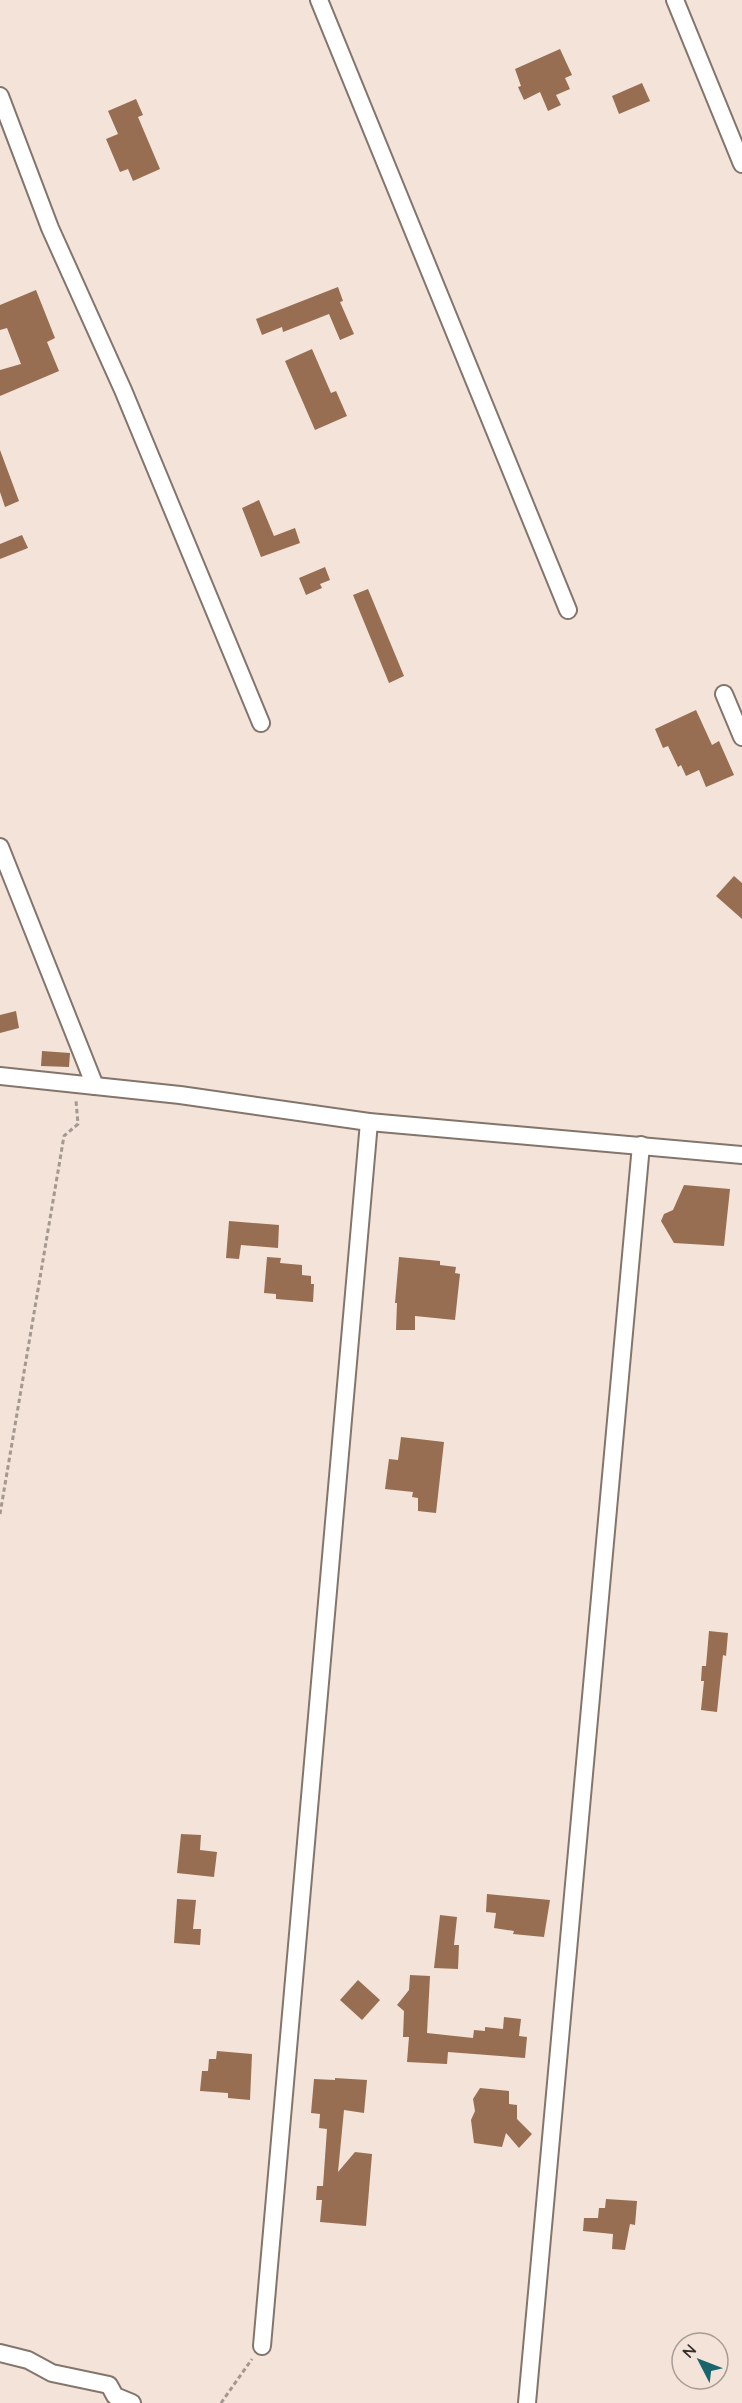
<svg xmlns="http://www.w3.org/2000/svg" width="742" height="2403" viewBox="0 0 742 2403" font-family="Quicksand,sans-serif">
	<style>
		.building { fill: #976e52 }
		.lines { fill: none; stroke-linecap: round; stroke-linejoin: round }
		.minor-casing { stroke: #83756c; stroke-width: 20 }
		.path { stroke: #a49890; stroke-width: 3; stroke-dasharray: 4.5 3; stroke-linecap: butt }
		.minor { stroke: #fff; stroke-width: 16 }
	</style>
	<rect width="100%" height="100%" fill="#f3e3d8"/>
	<!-- building -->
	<g class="building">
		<path d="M560,49l12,26 -7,3 5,11 -14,6 5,10 -13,6 -8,-19 -16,8 -6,-13 3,-1 -6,-17z"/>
		<path d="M642,83l8,18 -31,13 -7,-18z"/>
		<path d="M136,99l7,16 -5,2 22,52 -27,12 -5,-12 -8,3 -14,-33 12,-5 -10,-23z"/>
		<path d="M338,287l5,14 -3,1 14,32 -14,6 -11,-26 -46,18 -1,-5 -20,8 -6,-16z"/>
		<path d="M36,290l19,48 -8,4 12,29 -59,25v-26l21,-6 -14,-36 -7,2v-25z"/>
		<path d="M312,349l19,44 5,-2 11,25 -32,14 -30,-69z"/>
		<path d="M0,450l19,51 -14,6 -5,-15z"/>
		<path d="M259,500l15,36 21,-8 5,15 -39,14 -19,-49z"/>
		<path d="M22,535l6,13 -28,11v-15z"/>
		<path d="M325,567l5,13 -10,4 2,4 -16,7 -7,-17z"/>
		<path d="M368,589l36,87 -15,7 -36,-88z"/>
		<path d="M696,710l16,35 7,-4 15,34 -28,12 -7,-17 -13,6 -5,-11 -3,2 -10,-21 -5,2 -8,-19z"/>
		<path d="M734,876l8,7v36l-26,-23z"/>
		<path d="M16,1011l3,17 -19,5v-18z"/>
		<path d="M42,1051l28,2 -1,14 -28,-1z"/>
		<path d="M684,1185l46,4 -6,57 -50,-3 -13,-22 3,-7 9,-4z"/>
		<path d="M229,1221l50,4 -1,23 -37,-3 -2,14 -13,-1z"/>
		<path d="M267,1257l14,1 -1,5 22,2v10l9,1v8h3l-1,18 -37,-3v-5l-12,-1z"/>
		<path d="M399,1257l41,4v4l16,2 -1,6 5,1 -5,46 -40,-4v14h-19l1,-27h-2z"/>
		<path d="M401,1437l43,5 -8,71 -18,-2v-13l-6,-1 1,-5 -28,-3 4,-30 9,1z"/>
		<path d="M709,1631l19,2 -2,23 -3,-1 -6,57 -16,-2 3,-29h-3l1,-15h4z"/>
		<path d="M181,1834l20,1 -1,15 17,2 -3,25 -37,-4z"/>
		<path d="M487,1894l63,6 -6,37 -31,-3 1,-3 -20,-3 2,-15 -10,-1z"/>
		<path d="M177,1899l19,1 -3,29h8l-1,16 -26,-2z"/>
		<path d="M440,1915l17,2 -3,28h5l-1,24 -24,-1z"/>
		<path d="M410,1975l20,1 -3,57 46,5 1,-8 11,1v-4l18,2 1,-12 17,2 -2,17 8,1 -2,21 -77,-6 -1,12 -40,-2 2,-25h-6l1,-26 -7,-6 12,-15z"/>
		<path d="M358,1980l22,20 -18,20 -22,-20z"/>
		<path d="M217,2051l35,3 -2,46 -22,-2v-5l-28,-2 2,-20h6l1,-12h7z"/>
		<path d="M335,2078l32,2 -3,33 -20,-3 -6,62 17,-20 17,2 -6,72 -46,-4 2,-22h-6l1,-14h6l4,-57 -8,-1 1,-14 -9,-1 3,-34 21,1z"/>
		<path d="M480,2088l29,3v13l8,1v14l15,15 -13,14 -13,-15 -4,14 -28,-4 -3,-23 4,-9 -2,-12z"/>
		<path d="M606,2199l31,2 -2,24 -5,-1 -5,26 -13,-1 1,-15 -30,-3 1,-13h14l1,-10h6z"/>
	</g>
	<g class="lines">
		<defs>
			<g id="minor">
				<path d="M319,0l249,610"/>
				<path d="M675,0l67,164"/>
				<path d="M0,96l50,132 73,162 138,333"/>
				<path d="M724,694l18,43"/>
				<path d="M0,847l95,239"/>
				<path d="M0,1076l180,19 189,27 373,33"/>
				<path d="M262,2346l107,-1224"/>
				<path d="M0,2353l28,7 24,13 57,12 6,11 17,7"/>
				<path d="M527,2403l114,-1258"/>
			</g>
		</defs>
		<!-- minor casing -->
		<use href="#minor" class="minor-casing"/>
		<!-- path -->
		<g class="path">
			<path d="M0,1514l64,-378 14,-12 -2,-23"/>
			<path d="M221,2403l31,-44"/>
		</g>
		<!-- minor -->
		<use href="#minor" class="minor"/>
	</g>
	<!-- north arrow -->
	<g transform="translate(700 2361) rotate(312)"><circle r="28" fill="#f3e3d8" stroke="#a89c94" stroke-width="1.5"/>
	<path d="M0-4.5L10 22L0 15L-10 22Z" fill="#18656d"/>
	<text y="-9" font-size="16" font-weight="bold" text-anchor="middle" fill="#37312d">N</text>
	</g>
</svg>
